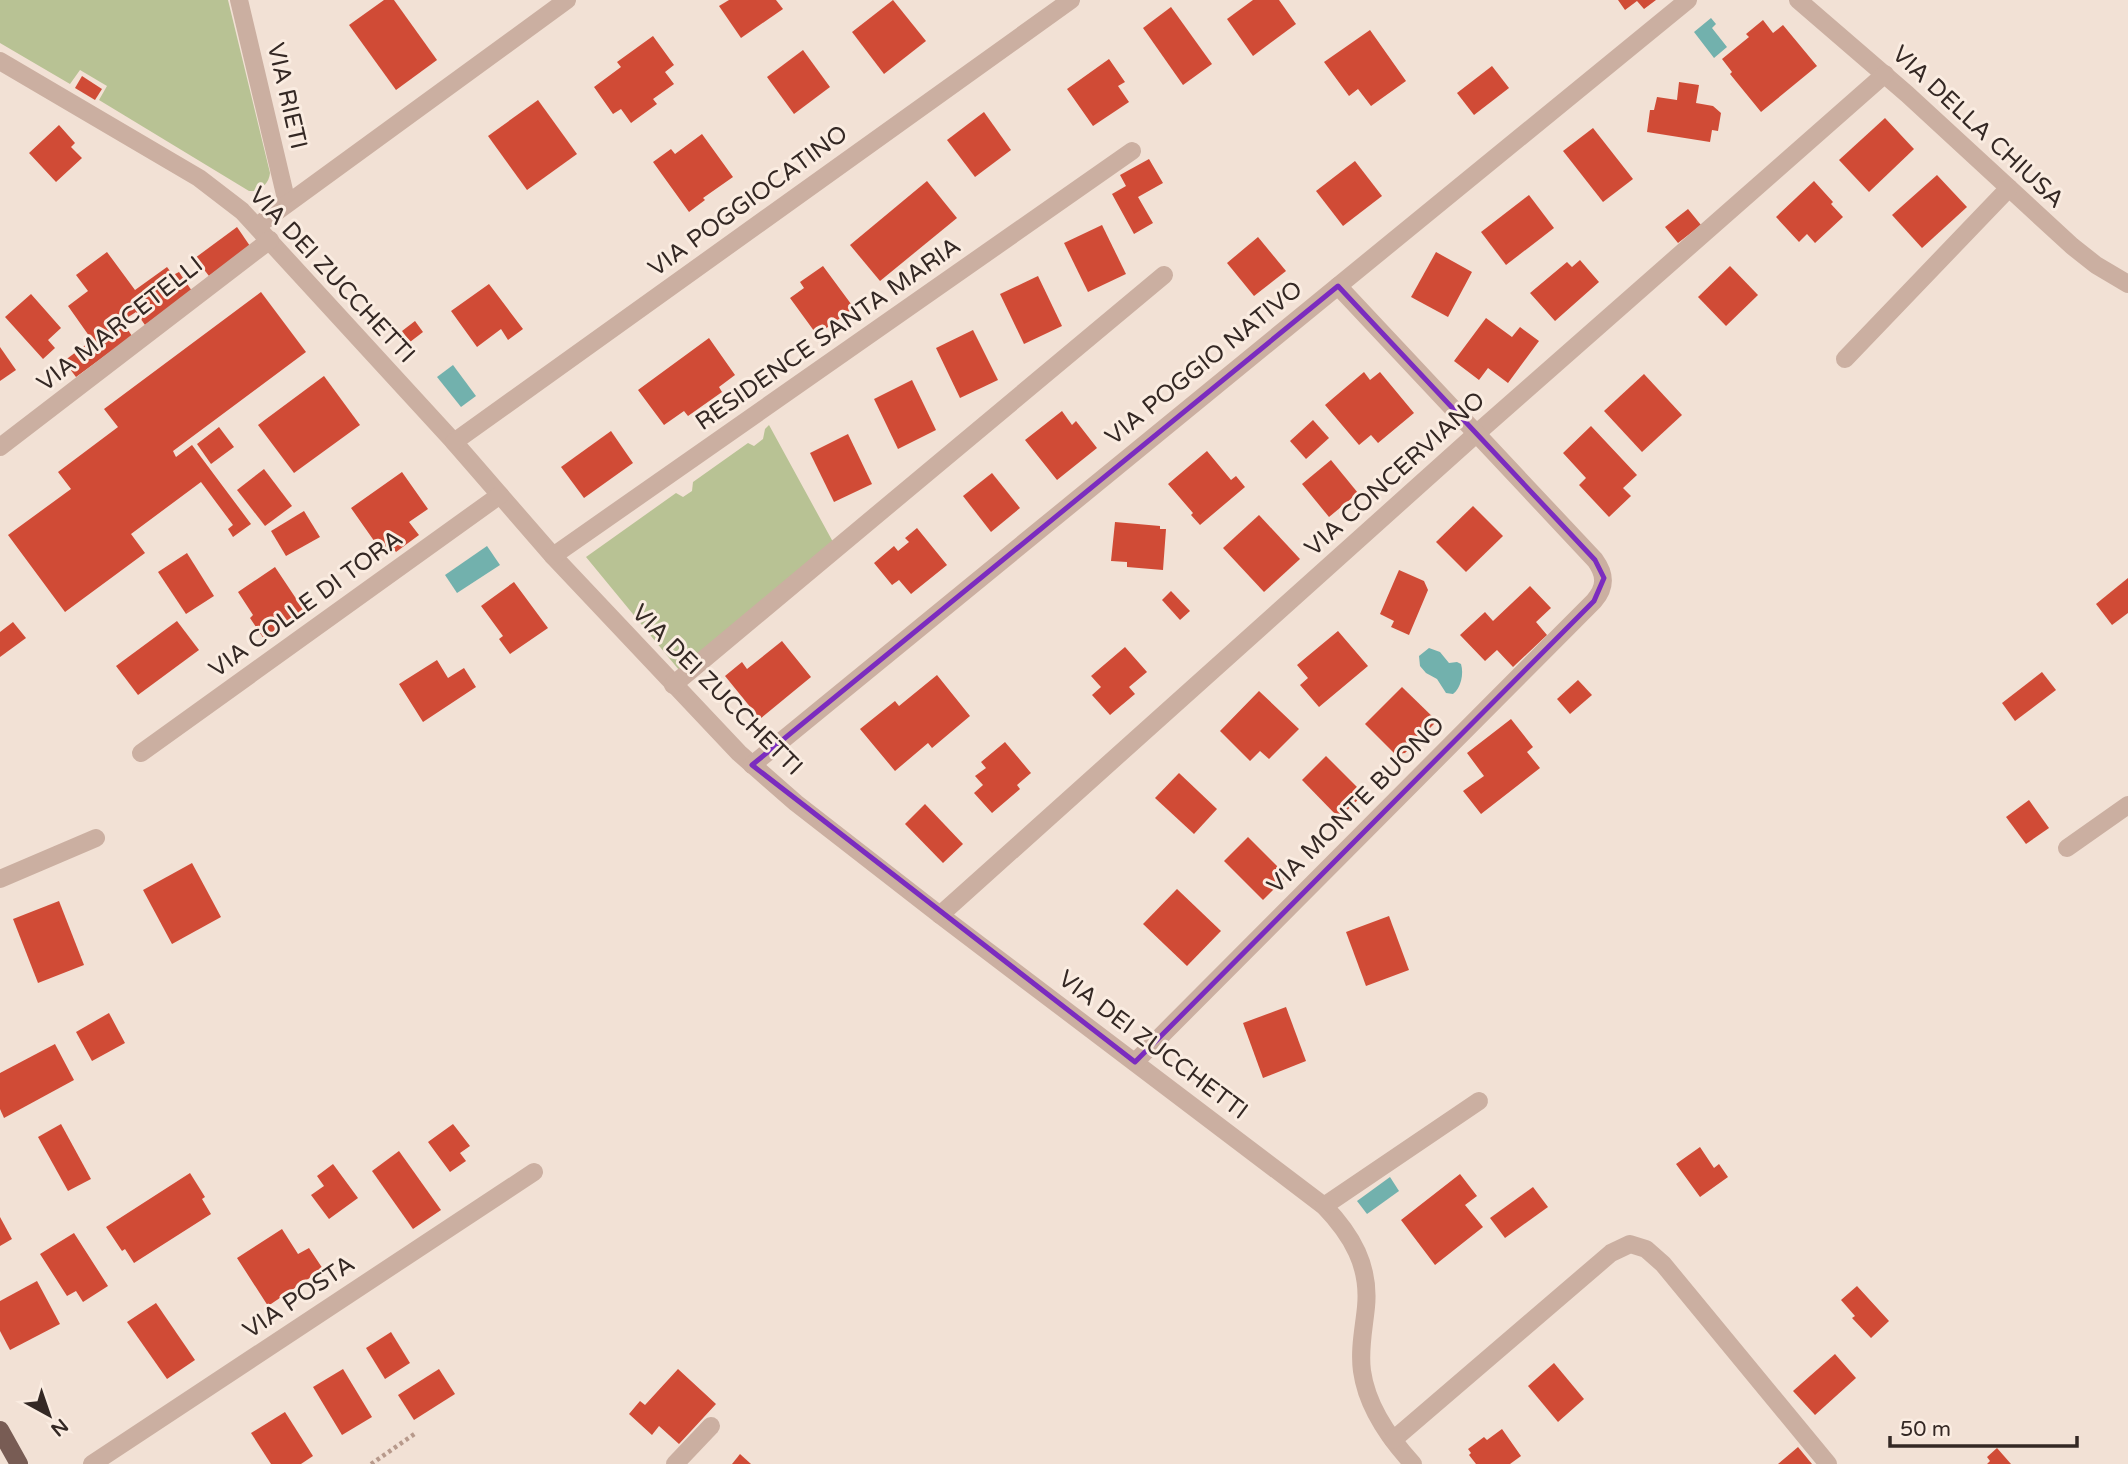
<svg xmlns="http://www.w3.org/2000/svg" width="2128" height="1464" viewBox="0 0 2128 1464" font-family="'Varela Round',sans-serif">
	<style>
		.green { fill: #b8c294 }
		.water { fill: #72b1ad }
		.building { fill: #d04b36 }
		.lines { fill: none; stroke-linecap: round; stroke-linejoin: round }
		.path { stroke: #b7998b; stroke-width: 4.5; stroke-dasharray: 3.5 3.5; stroke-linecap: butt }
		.minor { stroke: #cbafa1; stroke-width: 18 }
		.major { stroke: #785c54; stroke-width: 18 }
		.marked { fill: none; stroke: #7b2cbf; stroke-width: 5; stroke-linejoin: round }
		.labels { text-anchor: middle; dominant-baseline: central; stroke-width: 6; stroke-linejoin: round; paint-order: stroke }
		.street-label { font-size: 24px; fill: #342824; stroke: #faece1 }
	</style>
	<rect width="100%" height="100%" fill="#f2e1d5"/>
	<!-- green -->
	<g class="green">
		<path d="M0,0h228l42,173c-1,11 -10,19 -21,18l-150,-91 8,-14 -27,-16 -10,14 -70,-41z"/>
		<path d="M769,425l64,117 -154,128 -93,-113 90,-64 7,4 9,-6 1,-9 55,-39 6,3 9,-7 2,-10z"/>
	</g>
	<!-- water -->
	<g class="water">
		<path d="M1711,18l5,6 -4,4 15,19 -13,11 -20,-26z"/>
		<path d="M453,365l23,31 -15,11 -24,-30z"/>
		<path d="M487,546l13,19 -43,28 -12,-18z"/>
		<path d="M1429,648l11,4 9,11 8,-1 4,2c3,10 0,24 -8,30l-7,-1 -9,-14 -11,-6 -6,-7 -1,-10z"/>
		<path d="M1390,1177l9,14 -32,23 -10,-13z"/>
	</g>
	<!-- building -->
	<g class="building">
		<path d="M384,0h10l43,60 -41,30 -47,-65z"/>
		<path d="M729,0h47l7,9 -42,29 -22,-32z"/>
		<path d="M893,0l33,41 -42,33 -32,-42z"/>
		<path d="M1253,0h26l17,24 -43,32 -26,-37z"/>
		<path d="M1618,0h38l-12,9 -7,-8 -12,9z"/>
		<path d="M1171,7l41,57 -29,21 -40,-57z"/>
		<path d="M1763,20l10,13 10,-8 34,41 -56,46 -31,-38 2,-2 -10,-13 27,-22 -3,-3z"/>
		<path d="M1370,30l36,51 -35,25 -13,-17 -9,7 -25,-34z"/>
		<path d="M653,36l21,29 -9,7 9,12 -21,15 4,5 -26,19 -10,-14 -8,5 -19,-27 27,-20 -4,-5z"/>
		<path d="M803,50l27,37 -36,27 -27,-37z"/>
		<path d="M1109,59l16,23 -7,4 11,16 -36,24 -26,-37z"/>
		<path d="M1492,66l17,22 -35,27 -17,-22z"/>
		<path d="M82,76l20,13 -7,11 -20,-12z"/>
		<path d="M1679,82l20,3 -3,18 17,3 8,7 -3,18 -6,-1 -2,12 -63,-10 3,-22h4l3,-13 20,3z"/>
		<path d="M538,100l39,54 -50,36 -39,-54z"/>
		<path d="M984,112l27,38 -36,27 -28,-37z"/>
		<path d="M1885,118l29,31 -45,43 -30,-32z"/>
		<path d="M59,125l16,18 -4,4 11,11 -26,24 -27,-29z"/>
		<path d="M1593,128l40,51 -30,23 -40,-51z"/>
		<path d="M702,134l31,43 -30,21 2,2 -16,12 -36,-50 18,-13 4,5z"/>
		<path d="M1149,159l14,24 -25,14 15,26 -19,11 -22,-40 14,-8 -6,-11z"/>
		<path d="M1355,161l27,35 -39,30 -27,-35z"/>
		<path d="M1937,175l30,32 -45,41 -30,-33z"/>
		<path d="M927,181l30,37 -77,63 -30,-36z"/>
		<path d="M1814,181l19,21 -2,2 12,13 -28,26 -8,-9 -8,8 -23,-25z"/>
		<path d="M1529,195l25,33 -48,37 -25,-33z"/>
		<path d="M1688,209l13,16 -23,18 -13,-16z"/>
		<path d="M1102,225l24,49 -38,18 -24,-49z"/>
		<path d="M237,227l13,19 -41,30 -14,-18z"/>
		<path d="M1258,237l28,34 -32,25 -27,-33z"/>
		<path d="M107,252l28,38 32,-23 6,8 6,-3 13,19 -47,34 -9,-13 -14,9 10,15 -56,41 -12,-16 28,-21 -24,-34 20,-15 -12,-16z"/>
		<path d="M1436,252l36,20 -24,45 -37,-20z"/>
		<path d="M1580,260l19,22 -44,39 -25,-28 37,-31 5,5z"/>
		<path d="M823,266l31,42 -37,27 -27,-37 14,-10 -4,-6z"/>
		<path d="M1730,266l28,29 -32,31 -28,-29z"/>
		<path d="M1038,276l24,50 -38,18 -24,-50z"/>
		<path d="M489,284l34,45 -15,11 -7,-11 -24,18 -26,-36z"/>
		<path d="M261,292l45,60 -133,99 3,6 16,-12 59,79 -18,13 -5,-8 5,-4 -32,-43 -70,52 14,19 -80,59 -57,-77 63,-46 -13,-17 60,-45 -14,-18z"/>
		<path d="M31,294l30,34 -13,12 7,8 -12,11 -38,-42z"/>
		<path d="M1486,318l26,19 8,-10 19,14 -31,42 -20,-15 -9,12 -25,-19z"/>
		<path d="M415,321l8,11 -13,10 -8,-11z"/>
		<path d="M973,330l25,50 -38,18 -24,-50z"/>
		<path d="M709,338l26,37 -16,12 3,5 -34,24 -4,-5 -20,14 -26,-35z"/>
		<path d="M0,347l16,23 -16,11z"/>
		<path d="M1364,372l6,8 10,-8 34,41 -36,30 -7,-8 -12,10 -34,-40z"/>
		<path d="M1644,374l38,41 -40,37 -38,-41z"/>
		<path d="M324,376l36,49 -66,48 -36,-48z"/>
		<path d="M912,380l24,50 -38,19 -24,-50z"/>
		<path d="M1062,411l10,14 4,-4 21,27 -40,32 -32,-40z"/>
		<path d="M1313,420l16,18 -23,21 -16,-18z"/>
		<path d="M1591,426l46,49 -14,13 8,8 -22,21 -30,-32 7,-7 -23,-25z"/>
		<path d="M219,427l15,20 -23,17 -14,-20z"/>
		<path d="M611,431l22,32 -49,35 -23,-31z"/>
		<path d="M848,434l24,50 -38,18 -24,-49z"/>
		<path d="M1207,451l24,29 5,-4 9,11 -45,38 -9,-10 2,-2 -25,-29z"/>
		<path d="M1331,460l27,33 -29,24 -27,-33z"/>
		<path d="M264,469l28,37 -27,20 -28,-36z"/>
		<path d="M402,472l26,37 -19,13 10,13 -23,17 -3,-4 -9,7 -33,-47z"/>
		<path d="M992,473l28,35 -29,24 -28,-36z"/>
		<path d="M1473,506l30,30 -37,36 -30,-30z"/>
		<path d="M304,511l16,26 -34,19 -15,-25z"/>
		<path d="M1259,515l41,44 -36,33 -41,-44z"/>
		<path d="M1115,522l45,4v3h6l-3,41 -36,-3v-5l-16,-1z"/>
		<path d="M917,528l30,37 -36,29 -12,-14 -7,5 -18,-22 20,-17 4,5 11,-9 -4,-4z"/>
		<path d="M187,553l27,43 -28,18 -28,-42z"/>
		<path d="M275,567l30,45 -41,27 -14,-21 3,-3 -15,-23z"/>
		<path d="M1399,570l25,11 4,9 -19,45 -18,-8 3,-6 -14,-7z"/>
		<path d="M2128,578v35l-16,12 -16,-21z"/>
		<path d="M514,582l34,46 -38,26 -11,-15 4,-3 -22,-30z"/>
		<path d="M1530,586l21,22 -15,14 11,13 -34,32 -16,-17 -12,11 -25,-26 25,-23 8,9z"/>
		<path d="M1171,591l19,20 -10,9 -18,-20z"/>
		<path d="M177,621l22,29 -61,45 -22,-29z"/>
		<path d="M13,622l13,16 -26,19v-25z"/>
		<path d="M1338,631l30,35 -49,41 -19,-22 8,-7 -11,-13z"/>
		<path d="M782,641l29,36 -51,42 -35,-43 17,-14 5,7z"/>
		<path d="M1125,647l22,25 -18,15 6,7 -25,21 -18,-20 9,-8 -10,-11z"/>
		<path d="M437,660l11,18 16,-10 12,19 -53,35 -24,-38z"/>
		<path d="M2042,672l14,18 -41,31 -13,-18z"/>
		<path d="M937,675l33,41 -38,32 -4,-5 -33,28 -35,-42 35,-28 4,5z"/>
		<path d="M1578,680l14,15 -22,19 -13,-15z"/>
		<path d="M1402,687l35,34 -32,32 -10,1 -30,-30z"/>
		<path d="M1259,691l40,38 -30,30 -9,-8 -10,10 -30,-30z"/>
		<path d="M1511,719l22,28 -6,5 13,16 -59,46 -18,-23 21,-15 -17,-23z"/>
		<path d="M1005,742l26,31 -14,12 3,4 -28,24 -18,-20 9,-8 -8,-9 11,-8 -5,-6z"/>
		<path d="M1326,756l38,38 -25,24 -37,-38z"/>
		<path d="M1179,773l38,36 -23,25 -39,-36z"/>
		<path d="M2029,800l20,28 -23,16 -20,-27z"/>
		<path d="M925,804l38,40 -20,19 -38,-39z"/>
		<path d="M1248,837l39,39 -24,24 -39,-39z"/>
		<path d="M192,863l29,54 -49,27 -29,-54z"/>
		<path d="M1177,889l44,42 -34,35 -44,-42z"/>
		<path d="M59,901l25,64 -46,18 -25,-64z"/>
		<path d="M1389,916l20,54 -43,16 -20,-54z"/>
		<path d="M1286,1007l20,54 -43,17 -20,-55z"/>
		<path d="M109,1013l16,30 -33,18 -16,-29z"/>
		<path d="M55,1044l19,36 -70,38 -4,-9v-36z"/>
		<path d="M61,1124l30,55 -23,12 -30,-54z"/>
		<path d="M453,1124l17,22 -10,7 6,8 -16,11 -22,-30z"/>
		<path d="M1700,1147l14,21 5,-4 9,13 -28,20 -24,-33z"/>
		<path d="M399,1151l42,59 -28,19 -41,-58z"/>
		<path d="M333,1164l25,34 -29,21 -18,-24 13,-9 -7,-10z"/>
		<path d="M190,1173l15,24 -3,2 9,15 -77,49 -9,-14 -3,2 -16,-24z"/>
		<path d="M1460,1174l17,22 -12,9 18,22 -48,38 -34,-45z"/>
		<path d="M1533,1187l15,20 -43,31 -15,-20z"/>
		<path d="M0,1217l12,22 -12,7z"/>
		<path d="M282,1229l16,25 11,-6 14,21 -55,37 -31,-48z"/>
		<path d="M74,1233l34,53 -25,16 -7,-11 -9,5 -27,-42z"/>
		<path d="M37,1281l23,43 -50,26 -10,-19v-30z"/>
		<path d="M1857,1286l32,35 -18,17 -19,-20 3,-2 -14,-16z"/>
		<path d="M156,1303l39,57 -28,19 -40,-57z"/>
		<path d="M391,1332l19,31 -25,16 -19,-31z"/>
		<path d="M1835,1354l21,24 -41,37 -22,-24z"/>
		<path d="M1554,1363l30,36 -26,23 -30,-36z"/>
		<path d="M343,1369l29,48 -30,18 -29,-48z"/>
		<path d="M439,1369l16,25 -41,26 -16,-25z"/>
		<path d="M678,1369l38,35 -37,40 -20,-18 -7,9 -23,-21 11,-13 5,4z"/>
		<path d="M285,1412l28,44 -12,8h-30l-20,-31z"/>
		<path d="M1502,1429l19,27 -11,8h-34l-7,-9 2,-2 -3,-4 16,-12 3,3z"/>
		<path d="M1798,1447l14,17h-34z"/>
		<path d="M1997,1448l14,16h-24l3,-3 -3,-4z"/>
		<path d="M740,1454l11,10h-19z"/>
	</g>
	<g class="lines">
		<!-- path -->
		<path class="path" d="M371,1464l45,-31"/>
		<!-- minor -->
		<g class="minor">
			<path d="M239,0l48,203"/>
			<path d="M1798,0l109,94 165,152 24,19 32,19"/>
			<path d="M0,61l199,117 43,33 212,231 99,114 186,197 57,50 144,112 384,291c28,29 46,60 42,101 -2,21 -7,42 -4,64 5,36 27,67 51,93"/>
			<path d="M257,226l310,-226"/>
			<path d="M1845,359l164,-171"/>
			<path d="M454,442l617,-442"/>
			<path d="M0,447l270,-207"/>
			<path d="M553,556l579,-405"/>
			<path d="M673,685l491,-410"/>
			<path d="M141,753l359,-258"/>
			<path d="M752,765l936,-765"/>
			<path d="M2067,848l61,-43"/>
			<path d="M0,879l96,-41"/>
			<path d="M940,915l536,-481 409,-360"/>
			<path d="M1135,1062l459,-461c12,-14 12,-26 1,-41l-257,-274"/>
			<path d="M1324,1206l155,-105"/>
			<path d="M1393,1440l218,-187 19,-9 16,5 17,15 165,200"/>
			<path d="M92,1464l442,-292"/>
			<path d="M675,1464l36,-38"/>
		</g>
		<!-- major -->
		<path class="major" d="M0,1430l19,34"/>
	</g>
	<!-- marked area -->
	<path class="marked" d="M1338,286l257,274 9,18 -10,23 -459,461 -383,-297z"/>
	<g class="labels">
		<!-- street labels -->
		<g class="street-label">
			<text transform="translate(287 96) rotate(77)">VIA RIETI</text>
			<text transform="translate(1978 127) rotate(43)">VIA DELLA CHIUSA</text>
			<text transform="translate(748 201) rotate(-36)">VIA POGGIOCATINO</text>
			<text transform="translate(332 275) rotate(47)">VIA DEI ZUCCHETTI</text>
			<text transform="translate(120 324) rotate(-38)">VIA MARCETELLI</text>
			<text transform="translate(828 334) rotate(-35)">RESIDENCE SANTA MARIA</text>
			<text transform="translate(1204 363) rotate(-39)">VIA POGGIO NATIVO</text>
			<text transform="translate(1395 474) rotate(-42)">VIA CONCERVIANO</text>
			<text transform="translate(306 604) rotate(-36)">VIA COLLE DI TORA</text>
			<text transform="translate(717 690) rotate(45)">VIA DEI ZUCCHETTI</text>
			<text transform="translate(1356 805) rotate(-45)">VIA MONTE BUONO</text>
			<text transform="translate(1153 1045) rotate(37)">VIA DEI ZUCCHETTI</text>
			<text transform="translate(299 1297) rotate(-34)">VIA POSTA</text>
		</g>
	</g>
	<!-- north arrow -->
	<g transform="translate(49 1415) rotate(140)" stroke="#faece1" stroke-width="5" paint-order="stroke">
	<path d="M0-5L12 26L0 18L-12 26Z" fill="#342824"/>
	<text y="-10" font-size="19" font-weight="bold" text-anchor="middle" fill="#342824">N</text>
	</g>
	<!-- scale -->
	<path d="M1890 1436v10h187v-10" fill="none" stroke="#342824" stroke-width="3.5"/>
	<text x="1900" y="1436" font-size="21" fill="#342824" stroke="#faece1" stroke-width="5" paint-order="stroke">50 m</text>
</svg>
